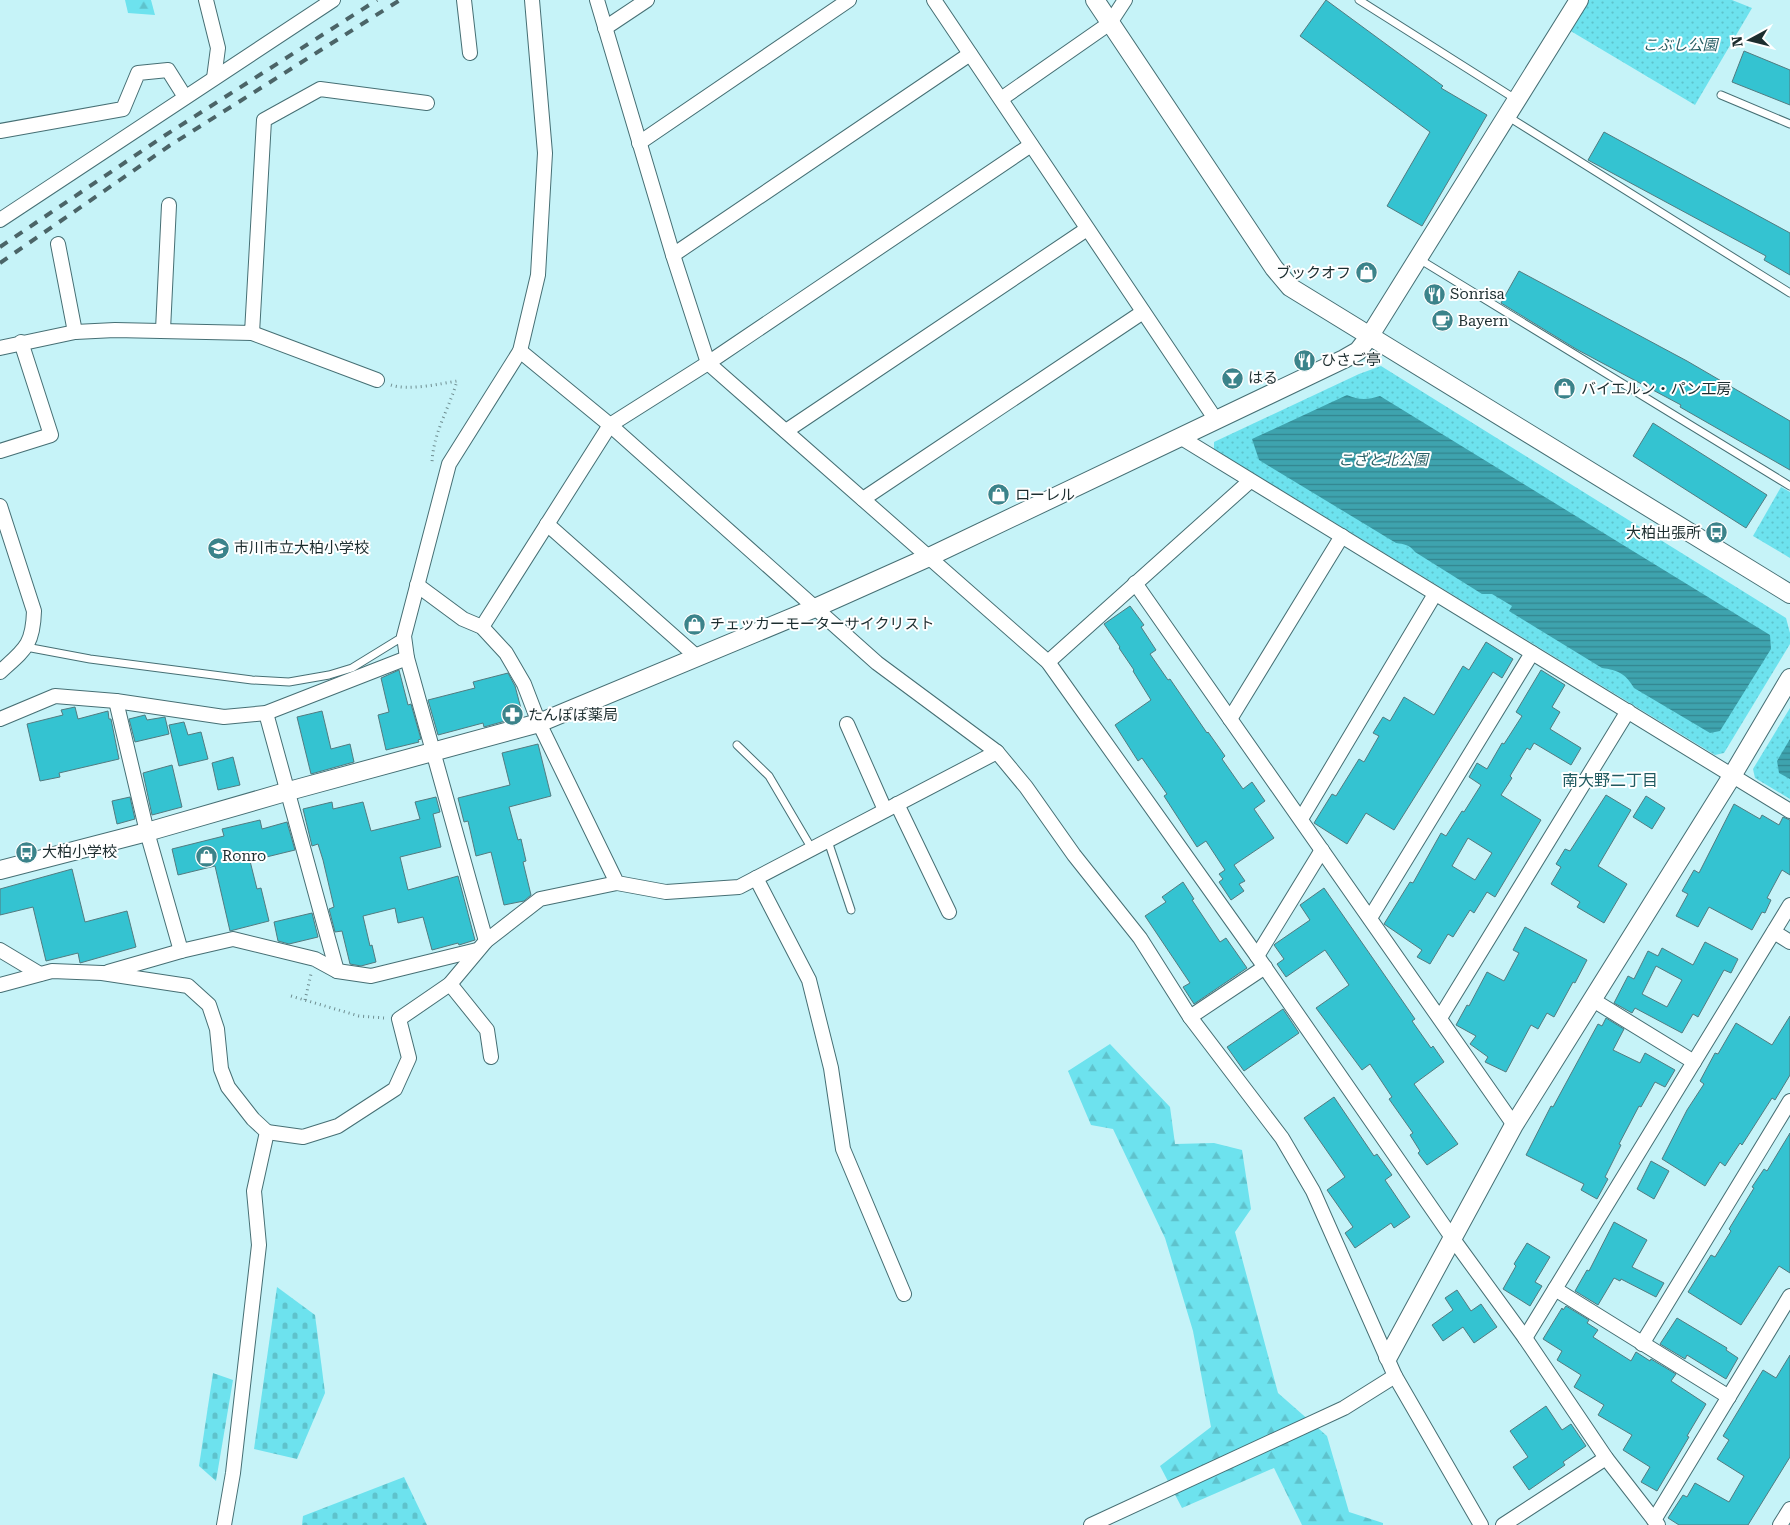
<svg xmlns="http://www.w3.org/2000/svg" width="1790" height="1525" viewBox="0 0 1790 1525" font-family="'Roboto Serif','Noto Sans JP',serif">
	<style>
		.grass { fill: url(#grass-dots) }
		.forest { fill: url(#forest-firs) }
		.cemetery { fill: url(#cemetery-stones) }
		.water { fill: url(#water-rules) }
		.building { fill: #34c3d1; stroke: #527b80; fill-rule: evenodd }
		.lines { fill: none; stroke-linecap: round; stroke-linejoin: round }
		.service-casing { stroke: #466f74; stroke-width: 9 }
		.minor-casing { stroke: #466f74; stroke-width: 16 }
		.tertiary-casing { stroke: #466f74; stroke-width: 20 }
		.path { stroke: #6f8e91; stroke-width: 3; stroke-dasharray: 1 4; stroke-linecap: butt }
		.service { stroke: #fff; stroke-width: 7 }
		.minor { stroke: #fff; stroke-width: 14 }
		.tertiary { stroke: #fff; stroke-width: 18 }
		.rail { stroke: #4b6467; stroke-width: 4; stroke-dasharray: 9 9; stroke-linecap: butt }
		.labels { text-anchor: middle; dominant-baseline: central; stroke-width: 4; stroke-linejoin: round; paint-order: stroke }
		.park-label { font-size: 15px; font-style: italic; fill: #2a6167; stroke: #fff }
		.poi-label { font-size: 15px; fill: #1c2d2f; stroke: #fff; text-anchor: start }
		.neighbourhood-label { font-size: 16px; fill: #205a60; stroke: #fff }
	</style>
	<defs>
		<pattern id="grass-dots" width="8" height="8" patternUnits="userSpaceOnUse" patternTransform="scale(1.25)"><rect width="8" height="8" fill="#6de2ee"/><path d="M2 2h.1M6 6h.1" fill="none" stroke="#5ec2cc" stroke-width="1.8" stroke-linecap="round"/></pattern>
		<pattern id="forest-firs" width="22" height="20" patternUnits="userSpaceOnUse" patternTransform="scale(1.25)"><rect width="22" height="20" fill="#6de2ee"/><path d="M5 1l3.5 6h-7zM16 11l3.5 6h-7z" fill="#5ec2cc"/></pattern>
		<pattern id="cemetery-stones" width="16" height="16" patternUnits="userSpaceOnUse" patternTransform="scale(1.25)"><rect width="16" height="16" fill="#6de2ee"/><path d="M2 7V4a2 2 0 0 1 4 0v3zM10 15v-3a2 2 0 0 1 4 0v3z" fill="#5ec2cc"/></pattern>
		<pattern id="water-rules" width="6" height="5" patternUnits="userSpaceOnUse" patternTransform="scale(1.25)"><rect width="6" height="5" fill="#3ea3ae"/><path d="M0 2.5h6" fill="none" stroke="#33858e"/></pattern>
	</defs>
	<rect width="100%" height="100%" fill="#c6f3f8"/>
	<!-- grass -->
	<g class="grass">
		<path d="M1589,0h143l20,8 -57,97 -126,-75z"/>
		<path d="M1381,366l405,252 4,15v11l-66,109 -9,2 -501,-306v-7l145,-68z"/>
		<path d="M1781,487l9,5v66l-37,-22z"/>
		<path d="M1790,708v91l-35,-21 -2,-9z"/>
	</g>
	<!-- forest -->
	<g class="forest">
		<path d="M125,0h26l4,15 -27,-2z"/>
		<path d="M1110,1044l60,63 5,37 39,-1 28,7 9,59 -16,23 43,161 49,43 22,76 34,11v2h-81l-28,-57 -92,40 -22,-42 51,-39 -18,-96 -28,-93 -52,-109 -22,-4 -23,-54z"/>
	</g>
	<!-- cemetery -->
	<g class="cemetery">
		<path d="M277,1287l38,28 10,78 -28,66 -43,-10z"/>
		<path d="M213,1373l20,7 -17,101 -17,-15z"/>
		<path d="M404,1477l23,48h-125l1,-9z"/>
	</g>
	<!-- water -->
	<g class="water">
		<path d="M1347,395c12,5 20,5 33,1l390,239 1,14 -51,82 -10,2 -76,-45c-8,-14 -16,-18 -32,-20l-93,-57 3,-5 -20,-12h-10l-67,-42c-5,-7 -11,-8 -19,-9l-137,-83 -7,-21z"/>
		<path d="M1790,739v40l-11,-6 -2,-12z"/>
	</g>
	<!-- building -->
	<g class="building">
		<path d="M1326,0l117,86 -2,2 46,27 -65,111 -35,-20 43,-74 -130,-96z"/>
		<path d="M1744,51l46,19v35l-58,-23z"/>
		<path d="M1604,132l186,101v42l-26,-15 2,-4 -178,-96z"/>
		<path d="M1519,271l168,90 103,60v49l-110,-63 1,-2 -105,-56 -75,-46z"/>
		<path d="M1653,423l114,72 -21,33 -113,-72z"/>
		<path d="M1130,606l14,19 -3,2 15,23 -6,4 18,26 2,-1 37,54 1,-1 17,24 -3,3 21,30 9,-7 13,19 -11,8 20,29 -40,27 11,16 -6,3 5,7 -13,9 -12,-18 4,-3 -4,-5 6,-4 -19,-29 -9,6 -33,-51 3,-2 -25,-36 -4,3 -23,-36 36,-25 -18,-29 1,-1 -15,-22 1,-1 -16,-23z"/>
		<path d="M1486,642l27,17 -11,19 -9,-6 -99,158 -28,-17 -19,31 -33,-21 18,-29 4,2 23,-37 5,3 15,-26 -6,-3 10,-16 7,4 14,-24 30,18 29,-49 6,4z"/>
		<path d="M399,670l9,35 3,-1 10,35 -3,1 1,2 -33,8 -8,-35 11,-3 -8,-34z"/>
		<path d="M1541,670l24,15 -13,22 8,5 -10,17 31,19 -10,17 -37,-22 -4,7 -3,-2 -17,28 2,2 -11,17 40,25 -46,77 -8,-5 -13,21 -4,-3 -17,27 -5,-3 -18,30 -13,-7 5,-7 -38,-26 26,-42 3,1 28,-50 5,3 16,-25 2,1 17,-27 -12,-8 8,-14 10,6 15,-26 2,1 18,-28 -6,-4zM1468,838l24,15 -17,27 -23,-14z"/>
		<path d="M508,673l7,13 8,30 -39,11 -1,-4 -45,12 -10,-35 47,-12 -2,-6z"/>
		<path d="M75,707l3,12 30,-8 1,8h2l8,40 -60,14 1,4 -20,4 -13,-57 36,-9 -2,-5z"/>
		<path d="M322,711l9,38 19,-5 4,18 -43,12 -14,-57z"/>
		<path d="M145,715l2,5 18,-3 4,17 -34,8 -6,-23z"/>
		<path d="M184,722l4,13 13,-3 7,27 -29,7 -10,-41z"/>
		<path d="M538,744l13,52 -42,11 9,33 3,-1 5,22 -3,1 8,33 -7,6 -20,4 -13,-53 -15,4 -8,-35 -4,1 -6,-24 52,-13 -8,-32z"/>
		<path d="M233,757l7,28 -22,5 -6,-27z"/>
		<path d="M172,765l10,42 -30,8 -9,-42z"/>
		<path d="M1606,795l25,15 -33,56 29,18 -23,39 -27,-16 3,-5 -29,-18 10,-17 -5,-3 9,-15 5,2z"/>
		<path d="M1646,796l19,12 -13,21 -19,-12z"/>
		<path d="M130,797l5,22 -18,5 -5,-23z"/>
		<path d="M436,797l4,15 -7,2 8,33 -41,10 8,33 50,-14 17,64 -16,5 -1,-2 -26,7 -9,-33 -25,6 -3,-15 -32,8 7,30 2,-1 4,17 -15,4 -11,-2 -8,-33 -7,1 -6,-23 5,-2 -11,-47 -5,-16 -6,2 -9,-37 29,-7 1,7 30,-7 8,29 49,-12 -5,-17z"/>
		<path d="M1734,804l26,15 2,-4 17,10 4,-8 7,3v55l-8,-5 -15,28 4,2 -6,13 -3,-1 -10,18 -43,-23 -11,20 -22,-11 12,-22 -6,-3 12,-21 5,3z"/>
		<path d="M260,820l2,9 25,-7 8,28 -45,11 7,28 4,-1 8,33 -39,10 -15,-65 -37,9 -6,-26 52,-13 -2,-7z"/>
		<path d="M72,869l13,53 42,-11 9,36 -56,16 -2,-10 -32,8 -13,-54 -33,8v-26z"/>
		<path d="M1183,882l11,17 -2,1 28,42 6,-4 21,30 -53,36 -11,-17 7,-4 -45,-67 21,-14 -4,-5z"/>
		<path d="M1324,888l91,131 -3,2 19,27 2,-2 11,16 -30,22 44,60 -31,21 -9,-12 2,-2 -10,-16 3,-2 -24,-34 3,-2 -22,-33 -8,6 -46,-62 33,-23 -24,-35 -39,27 -9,-13 7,-5 -10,-14 1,-1 35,-24 -10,-15z"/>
		<path d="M312,913l6,24 -29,7 -11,-3 -4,-19z"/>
		<path d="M1525,927l62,33 -12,23 -2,-1 -19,35 -7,-4 -9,16 -7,-4 -25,47 -21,-10 3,-5 -18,-13 6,-8 -20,-11 11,-20 2,1 18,-34 17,9 15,-28 -6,-3z"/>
		<path d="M1705,942l33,17 -7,14 -7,-3 -26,47 -5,-3 -11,19 -47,-25 -3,5 -18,-10 14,-27 6,3 14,-28 10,5 4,-8 31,17zM1656,966l26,14 -15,27 -25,-13z"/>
		<path d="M1283,1009l16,24 -55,38 -17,-24z"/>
		<path d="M1790,1016v59l-15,25 -3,-2 -30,47 -2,-2 -15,23 -5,-4 -15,24 -43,-27 25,-49 17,-26 -4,-3 15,-28 3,1 18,-31 36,22z"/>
		<path d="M1606,1018l18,11 -11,21 27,13 5,-10 30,17 -10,17 -10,-5 -14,25 -2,-1 -20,38 2,1 -16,32 3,2 -11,20 -16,-9 3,-6 -58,-29 25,-49 2,1 45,-83 4,2z"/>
		<path d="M1334,1097l40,59 3,-2 15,21 -7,5 25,37 -16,11 -3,-5 -36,25 -10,-15 8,-6 -26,-37 18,-13 -41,-59z"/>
		<path d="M1790,1133v140l-11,-7 -38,59 -53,-33 23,-37 4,2 16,-26 -2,-2 25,-41 -2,-1 12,-18 3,2z"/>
		<path d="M1651,1161l18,10 -15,28 -17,-10z"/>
		<path d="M1614,1222l33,18 -15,27 32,16 -8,14 -35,-18 -1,2 -6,-3 -16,27 -23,-14 12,-21 2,1z"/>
		<path d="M1527,1243l23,14 -15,25 7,4 -12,20 -27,-17 13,-23 -2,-2z"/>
		<path d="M1457,1290l14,21 10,-7 16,23 -23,16 -11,-16 -20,14 -11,-16 21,-15 -8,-12z"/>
		<path d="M1566,1306l23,14 -2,3 11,7 -5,7 38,24 5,-9 14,9 1,-2 25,15 -5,7 35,23 -19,32 2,1 -32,54 -16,-9 9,-15 -27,-17 9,-15 -34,-20 6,-10 -30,-18 7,-12 -24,-15 5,-9 -19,-12 19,-31 1,2z"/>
		<path d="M1677,1318l50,30 -1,2 12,8 -12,21 -39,-24 -2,4 -25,-15z"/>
		<path d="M1790,1355v102l-42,68h-69l-11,-7 15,-23 4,2 8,-14 34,19 15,-26 -27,-17 12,-19 -6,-4 40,-66 13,8z"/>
		<path d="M1546,1406l16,24 9,-6 15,22 -23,16 2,3 -36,25 -16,-23 15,-10 -18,-26z"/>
	</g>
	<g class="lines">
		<defs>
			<g id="service">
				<path d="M1359,0l158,100"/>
				<path d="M1721,95l69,29"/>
				<path d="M1507,116l283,177"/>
				<path d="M1419,259l371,227"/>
				<path d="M26,647l64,12 162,21 37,2 40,-7 23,-7 52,-32"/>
				<path d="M737,745l32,31 43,73"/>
				<path d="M828,841l23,69"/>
			</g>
			<g id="minor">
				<path d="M206,0l12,48 -4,30"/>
				<path d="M464,0l6,53"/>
				<path d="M597,0l76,255 35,108 340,299 209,294 196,283 72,99 81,120 52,67"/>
				<path d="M934,0l282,420"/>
				<path d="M605,28l42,-28"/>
				<path d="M1001,99l109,-76 15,-23"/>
				<path d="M0,131l123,-22 15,-36 30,-3 17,27"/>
				<path d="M639,143l210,-143"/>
				<path d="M0,220l333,-220"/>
				<path d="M58,244l17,88"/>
				<path d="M673,255l297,-201"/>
				<path d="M163,330l6,-125"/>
				<path d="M252,333l125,47"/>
				<path d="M0,348l75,-16 40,-2 137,3 12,-213 56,-31 107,14"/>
				<path d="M786,431l301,-202"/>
				<path d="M1180,437l610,374"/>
				<path d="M0,451l51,-16 -30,-93"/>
				<path d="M863,499l280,-187"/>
				<path d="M0,506l34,105c-1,35 -10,39 -34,61"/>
				<path d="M547,524l150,133"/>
				<path d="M1135,583l379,542"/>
				<path d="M417,585l46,34 19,8 24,26 18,31 15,39 78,160 49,9 73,-5 258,-135 -120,-89 -267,-238 -90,-74"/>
				<path d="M482,627l128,-202 98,-62 323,-218"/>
				<path d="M1048,662l202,-181"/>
				<path d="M116,701l31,131 34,119"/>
				<path d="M266,713l71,258"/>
				<path d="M0,719l55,-23 61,5 108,16 42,-4 141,-55"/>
				<path d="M1230,719l112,-183"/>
				<path d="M847,724l38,86"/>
				<path d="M997,752l29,35 48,68 66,83 50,79 92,121 31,53 82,185 86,149"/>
				<path d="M897,804l52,108"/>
				<path d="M1301,819l134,-225"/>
				<path d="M756,878l53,102 22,88 12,81 61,145"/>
				<path d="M1370,918l162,-265"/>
				<path d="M1774,932l16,10"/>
				<path d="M486,941l-79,-283 -3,-22 45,-172 71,-113 18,-76 7,-122 -13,-153"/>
				<path d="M0,950l40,24"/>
				<path d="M1257,956l65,-106"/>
				<path d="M108,972l73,-21 52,-12 82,20 22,12 34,5 106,-26"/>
				<path d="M450,984l37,46 4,27"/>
				<path d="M0,985l52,-14 50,2 86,13 21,19 8,24 4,40 7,18 25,32 14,13 -13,59 5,54 -26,228 -9,52"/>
				<path d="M1593,1000l101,62"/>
				<path d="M1190,1017l75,-50"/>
				<path d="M1440,1018l188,-307"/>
				<path d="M267,1132l36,5 35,-11 57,-37 14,-31 -10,-39 51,-35 36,-43 54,-42 77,-16"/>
				<path d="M1555,1289l174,108"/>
				<path d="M1525,1338l265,-433"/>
				<path d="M1642,1344l148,-243"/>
				<path d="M1654,1520l136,-224"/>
				<path d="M1091,1525l253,-117 51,-32"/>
				<path d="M1503,1525l103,-67"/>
				<path d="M1780,1525l10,-16"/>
			</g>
			<g id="tertiary">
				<path d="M1095,0l179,268 16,19 500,307"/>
				<path d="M0,870l147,-38 142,-41 250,-68 276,-115 114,-51 415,-198 14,-8 11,-14 210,-337"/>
				<path d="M1388,1357l126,-232 218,-349 58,-98"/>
			</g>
		</defs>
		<!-- service casing -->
		<use href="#service" class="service-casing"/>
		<!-- minor casing -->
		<use href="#minor" class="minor-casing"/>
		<!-- tertiary casing -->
		<use href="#tertiary" class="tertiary-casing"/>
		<!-- path -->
		<g class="path">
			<path d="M391,385c17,6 48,-1 66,-4 -8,28 -24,52 -25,82"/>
			<path d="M291,996l68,20 25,2"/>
			<path d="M305,1000l6,-26"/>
		</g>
		<!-- service -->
		<use href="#service" class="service"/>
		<!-- minor -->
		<use href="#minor" class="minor"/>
		<!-- tertiary -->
		<use href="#tertiary" class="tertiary"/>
		<!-- rail -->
		<g class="rail">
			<path d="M0,247l164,-111 213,-136"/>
			<path d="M0,263l169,-117 231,-146"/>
		</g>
	</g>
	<!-- icons -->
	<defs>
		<symbol id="shop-disc" viewBox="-11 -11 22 22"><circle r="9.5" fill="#3b838a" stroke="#fff"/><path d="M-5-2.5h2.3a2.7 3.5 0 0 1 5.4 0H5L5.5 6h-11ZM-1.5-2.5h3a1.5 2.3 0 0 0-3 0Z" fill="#fff"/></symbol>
		<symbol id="restaurant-disc" viewBox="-11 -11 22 22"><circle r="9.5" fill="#3b838a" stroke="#fff"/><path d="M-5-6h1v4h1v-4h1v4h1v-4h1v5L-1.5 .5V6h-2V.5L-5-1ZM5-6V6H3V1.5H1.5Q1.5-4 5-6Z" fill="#fff"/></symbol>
		<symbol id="cafe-disc" viewBox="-11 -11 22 22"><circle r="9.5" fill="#3b838a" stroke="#fff"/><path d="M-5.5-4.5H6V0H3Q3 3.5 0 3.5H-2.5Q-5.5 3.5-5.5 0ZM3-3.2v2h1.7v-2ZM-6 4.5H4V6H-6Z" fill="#fff"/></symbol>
		<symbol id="bar-disc" viewBox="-11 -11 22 22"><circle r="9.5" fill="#3b838a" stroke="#fff"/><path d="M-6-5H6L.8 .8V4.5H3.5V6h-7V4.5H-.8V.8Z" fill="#fff"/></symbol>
		<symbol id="bus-disc" viewBox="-11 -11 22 22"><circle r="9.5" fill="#3b838a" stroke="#fff"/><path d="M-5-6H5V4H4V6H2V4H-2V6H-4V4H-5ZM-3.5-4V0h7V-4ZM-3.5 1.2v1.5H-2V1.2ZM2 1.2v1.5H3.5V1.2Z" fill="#fff"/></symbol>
		<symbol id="school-disc" viewBox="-11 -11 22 22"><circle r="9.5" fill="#3b838a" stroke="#fff"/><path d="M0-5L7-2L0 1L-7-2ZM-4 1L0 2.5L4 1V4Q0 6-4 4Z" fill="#fff"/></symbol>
		<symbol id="pharmacy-disc" viewBox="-11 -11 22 22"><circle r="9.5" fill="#3b838a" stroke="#fff"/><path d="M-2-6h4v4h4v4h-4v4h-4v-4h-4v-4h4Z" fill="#fff"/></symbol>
	</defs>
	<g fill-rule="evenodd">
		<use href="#shop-disc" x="1354" y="260" width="25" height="25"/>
		<use href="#restaurant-disc" x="1422" y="282" width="25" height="25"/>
		<use href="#cafe-disc" x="1430" y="308" width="25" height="25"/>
		<use href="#restaurant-disc" x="1292" y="348" width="25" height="25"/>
		<use href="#bar-disc" x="1220" y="366" width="25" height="25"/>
		<use href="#shop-disc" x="1552" y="376" width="25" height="25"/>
		<use href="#shop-disc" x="986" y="482" width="25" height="25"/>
		<use href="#bus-disc" x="1704" y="520" width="25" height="25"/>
		<use href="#school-disc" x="206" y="536" width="25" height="25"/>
		<use href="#shop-disc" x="682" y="612" width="25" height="25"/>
		<use href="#pharmacy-disc" x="500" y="702" width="25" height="25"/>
		<use href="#bus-disc" x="14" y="840" width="25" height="25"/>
		<use href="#shop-disc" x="194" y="844" width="25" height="25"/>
	</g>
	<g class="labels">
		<!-- park labels -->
		<g class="park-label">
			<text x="1680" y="45">こぶし公園</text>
			<text x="1383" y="460">こざと北公園</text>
		</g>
		<!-- poi labels -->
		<g class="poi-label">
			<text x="1351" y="273" text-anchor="end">ブックオフ</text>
			<text x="1450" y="294">Sonrisa</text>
			<text x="1458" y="321">Bayern</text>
			<text x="1321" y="360">ひさご亭</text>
			<text x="1248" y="378">はる</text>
			<text x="1581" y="389">バイエルン・パン工房</text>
			<text x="1015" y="495">ローレル</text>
			<text x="1701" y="533" text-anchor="end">大柏出張所</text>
			<text x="234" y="548">市川市立大柏小学校</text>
			<text x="710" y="624">チェッカーモーターサイクリスト</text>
			<text x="528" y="715">たんぽぽ薬局</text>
			<text x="42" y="852">大柏小学校</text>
			<text x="222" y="856">Ronro</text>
		</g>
		<!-- neighbourhood labels -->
		<g class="neighbourhood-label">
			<text x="1610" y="780">南大野二丁目</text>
		</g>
	</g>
	<!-- north arrow -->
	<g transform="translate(1750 40) rotate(263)" stroke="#ffffff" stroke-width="4" paint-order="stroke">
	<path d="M0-4L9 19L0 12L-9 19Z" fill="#1c2d2f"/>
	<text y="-8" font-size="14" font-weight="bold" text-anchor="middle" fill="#1c2d2f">N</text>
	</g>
</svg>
